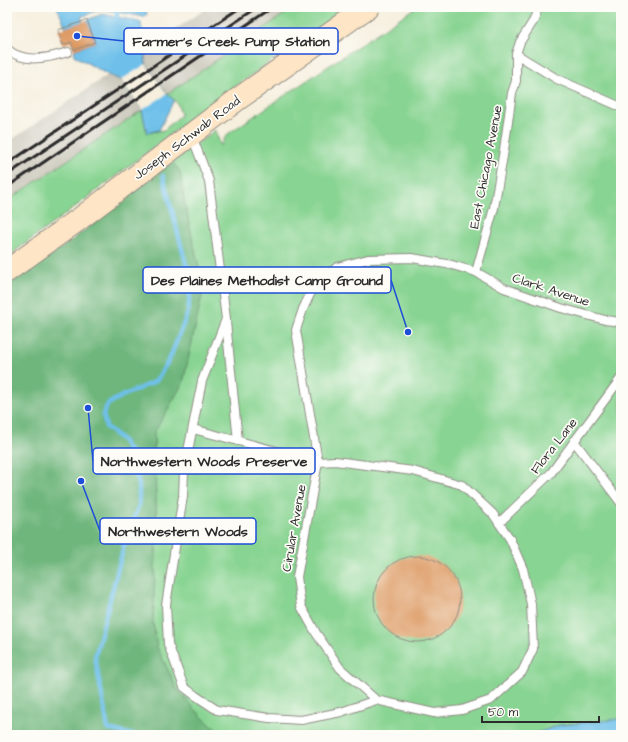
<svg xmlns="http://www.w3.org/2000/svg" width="628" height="742" viewBox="0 0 628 742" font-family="'Architects Daughter',sans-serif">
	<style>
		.industrial { fill: #c8c4b8 }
		.green { fill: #88d492; stroke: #5a805e }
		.forest { fill: #6eb67c; stroke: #4c7054 }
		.water { fill: #6ec0ea; stroke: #4c768a }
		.pier { fill: #f6efde }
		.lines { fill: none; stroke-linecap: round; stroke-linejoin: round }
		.stream { stroke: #6ec0ea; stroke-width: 4.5 }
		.building { fill: #dd9962 }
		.lane-casing { stroke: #908d84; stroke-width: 10 }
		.secondary-casing { stroke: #908d84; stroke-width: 24 }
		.lane { stroke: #fff; stroke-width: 8 }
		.secondary { stroke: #fde5c5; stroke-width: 22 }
		.rail { stroke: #2b2b2b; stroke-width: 3 }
		.labels { text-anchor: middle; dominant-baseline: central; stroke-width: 3.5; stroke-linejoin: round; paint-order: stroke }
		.street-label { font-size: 13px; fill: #2b2b2b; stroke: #fdfcf7 }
		.leader { fill: none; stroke: #1d4ed8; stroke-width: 1.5 }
		.callout-dot { fill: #1d4ed8; stroke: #fdfcf7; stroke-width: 1.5 }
		.callout { fill: #fdfcf7; stroke: #1d4ed8; stroke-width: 1.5 }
		.callout-label { font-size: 14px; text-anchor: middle; font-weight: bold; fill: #2b2b2b }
	</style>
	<rect width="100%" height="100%" fill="#fdfcf7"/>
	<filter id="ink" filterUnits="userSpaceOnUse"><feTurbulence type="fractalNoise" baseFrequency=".025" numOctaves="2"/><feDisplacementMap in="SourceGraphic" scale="8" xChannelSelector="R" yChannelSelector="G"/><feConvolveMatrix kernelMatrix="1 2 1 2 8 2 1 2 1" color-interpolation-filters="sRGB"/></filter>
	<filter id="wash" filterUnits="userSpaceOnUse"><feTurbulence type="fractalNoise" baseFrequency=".012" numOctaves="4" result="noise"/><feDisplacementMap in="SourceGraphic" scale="16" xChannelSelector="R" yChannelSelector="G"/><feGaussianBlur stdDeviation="0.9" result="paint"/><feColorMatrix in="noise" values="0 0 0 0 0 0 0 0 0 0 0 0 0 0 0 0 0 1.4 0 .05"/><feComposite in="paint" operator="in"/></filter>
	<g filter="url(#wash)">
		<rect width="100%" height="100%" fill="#f6efde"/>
		<!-- industrial -->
		<g class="industrial">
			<path d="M209,7h86l-128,87 -21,-30 -2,-14z"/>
			<path d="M108,75l13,5 21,30 -135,91v-58z"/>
		</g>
		<!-- green -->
		<g class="green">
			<path d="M295,7h52l-142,101 -122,93 -76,56v-56l135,-91 5,23 17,-3 17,-15 -4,-12 -10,-9z"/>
			<path d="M416,7h205v712l-61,6 -29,10h-524v-449l60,-42 148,-114 6,16 3,-7 5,-6z"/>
		</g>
		<!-- forest -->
		<path class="forest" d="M172,162l8,9 4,29 18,82h3l-22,101 -29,50 3,96 -4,94 4,24 20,42 25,28 20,18h-215v-449l60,-42z"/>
		<!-- water -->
		<g class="water">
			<path d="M57,7h88l2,7 -3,3 -43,-8 -20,8 2,5 -17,6z"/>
			<path d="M102,14l39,8 5,42 21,30 7,6 -15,30 -12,3 -5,-23 -21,-30 -13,-5 -33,-19 -1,-6 21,-8 -8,-22z"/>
			<path d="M621,719v16h-90l29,-10z"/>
		</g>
		<!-- pier -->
		<path class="pier" d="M146,64l21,30 -25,16 -21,-30z"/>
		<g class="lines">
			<!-- stream -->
			<g class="stream">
				<path d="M117,7v16"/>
				<path d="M133,735l-25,-6 -13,-72 31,-119 13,-33v-20l-8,-31 -9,-14 -16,-13 -3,-13 5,-10 14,-8 34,-15 14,-23 18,-46 3,-29 -28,-107"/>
			</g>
		</g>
		<g id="blocks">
			<!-- building -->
			<g class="building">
				<path d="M87,20l8,22 -21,8 -3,-8 -8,3 -5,-15z"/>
				<circle cx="417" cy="599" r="43"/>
			</g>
		</g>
	</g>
	<g filter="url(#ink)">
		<use href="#blocks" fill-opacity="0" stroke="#908d84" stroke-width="1"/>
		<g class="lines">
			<defs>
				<g id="lane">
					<path d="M7,49c17,15 42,9 61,3"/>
					<path d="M516,54l41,25 64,28"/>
					<path d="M192,136l17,45 17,138 -24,62 -18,90 -1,25 -17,109 2,39 16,43 12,9 21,14 52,8 32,2 40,-8 35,-12"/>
					<path d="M476,272l28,16 57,20 44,12 16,2"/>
					<path d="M226,322l12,119"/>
					<path d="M193,429l125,33 17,-1 78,10 49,14 31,29 17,25 13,30 8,35 2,45 -11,23 -31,28 -29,10 -28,3 -58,-13 -36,-32 -24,-35 -15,-27 -4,-29 21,-115 -22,-132 7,-21 9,-19 25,-23 31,-8 44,-1 40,7 24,7 18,-64 10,-58 8,-57 4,-12v-27l4,-12 14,-22 4,-13"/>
					<path d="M574,441l47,62"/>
					<path d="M499,523l52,-50 70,-95"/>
				</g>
				<path id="secondary" d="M7,271l71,-51 160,-121 130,-92"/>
			</defs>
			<!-- lane casing -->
			<use href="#lane" class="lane-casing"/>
			<!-- secondary casing -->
			<use href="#secondary" class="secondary-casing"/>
			<!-- lane -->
			<use href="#lane" class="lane"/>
			<!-- secondary -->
			<use href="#secondary" class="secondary"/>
			<!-- rail -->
			<g class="rail">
				<path d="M7,164l234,-157"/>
				<path d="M7,175l251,-168"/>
				<path d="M7,187l266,-180"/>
			</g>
		</g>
	</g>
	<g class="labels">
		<!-- street labels -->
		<g class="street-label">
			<text transform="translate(187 138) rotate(-37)">Joseph Schwab Road</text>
			<text transform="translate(486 167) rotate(-79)">East Chicago Avenue</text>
			<text transform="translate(551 290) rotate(18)">Clark Avenue</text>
			<text transform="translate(554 446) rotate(-52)">Flora Lane</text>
			<text transform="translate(294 528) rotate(-80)">Cirular Avenue</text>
		</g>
	</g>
	<!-- callouts -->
	<path class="leader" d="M77 36L124 41M408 332L391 280M88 408L93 461M81 481L100 531"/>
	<g class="callout-dot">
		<circle cx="77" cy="36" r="4"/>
		<circle cx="408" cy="332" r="4"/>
		<circle cx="88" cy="408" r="4"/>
		<circle cx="81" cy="481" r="4"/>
	</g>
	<g class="callout">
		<rect x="124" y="28" width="214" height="26" rx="4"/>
		<rect x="143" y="267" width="248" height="26" rx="4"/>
		<rect x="93" y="448" width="222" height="26" rx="4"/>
		<rect x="100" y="518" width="156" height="26" rx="4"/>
	</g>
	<g class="callout-label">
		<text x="231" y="46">Farmer's Creek Pump Station</text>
		<text x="267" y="285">Des Plaines Methodist Camp Ground</text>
		<text x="204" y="466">Northwestern Woods Preserve</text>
		<text x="178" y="536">Northwestern Woods</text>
	</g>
	<!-- margin -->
	<rect width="628" height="742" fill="none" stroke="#fdfcf7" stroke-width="24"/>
	<!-- scale -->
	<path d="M482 716v6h117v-6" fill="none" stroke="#2b2b2b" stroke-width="2"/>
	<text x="488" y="716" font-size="12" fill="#2b2b2b" stroke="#fdfcf7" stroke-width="3" paint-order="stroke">50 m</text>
</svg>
